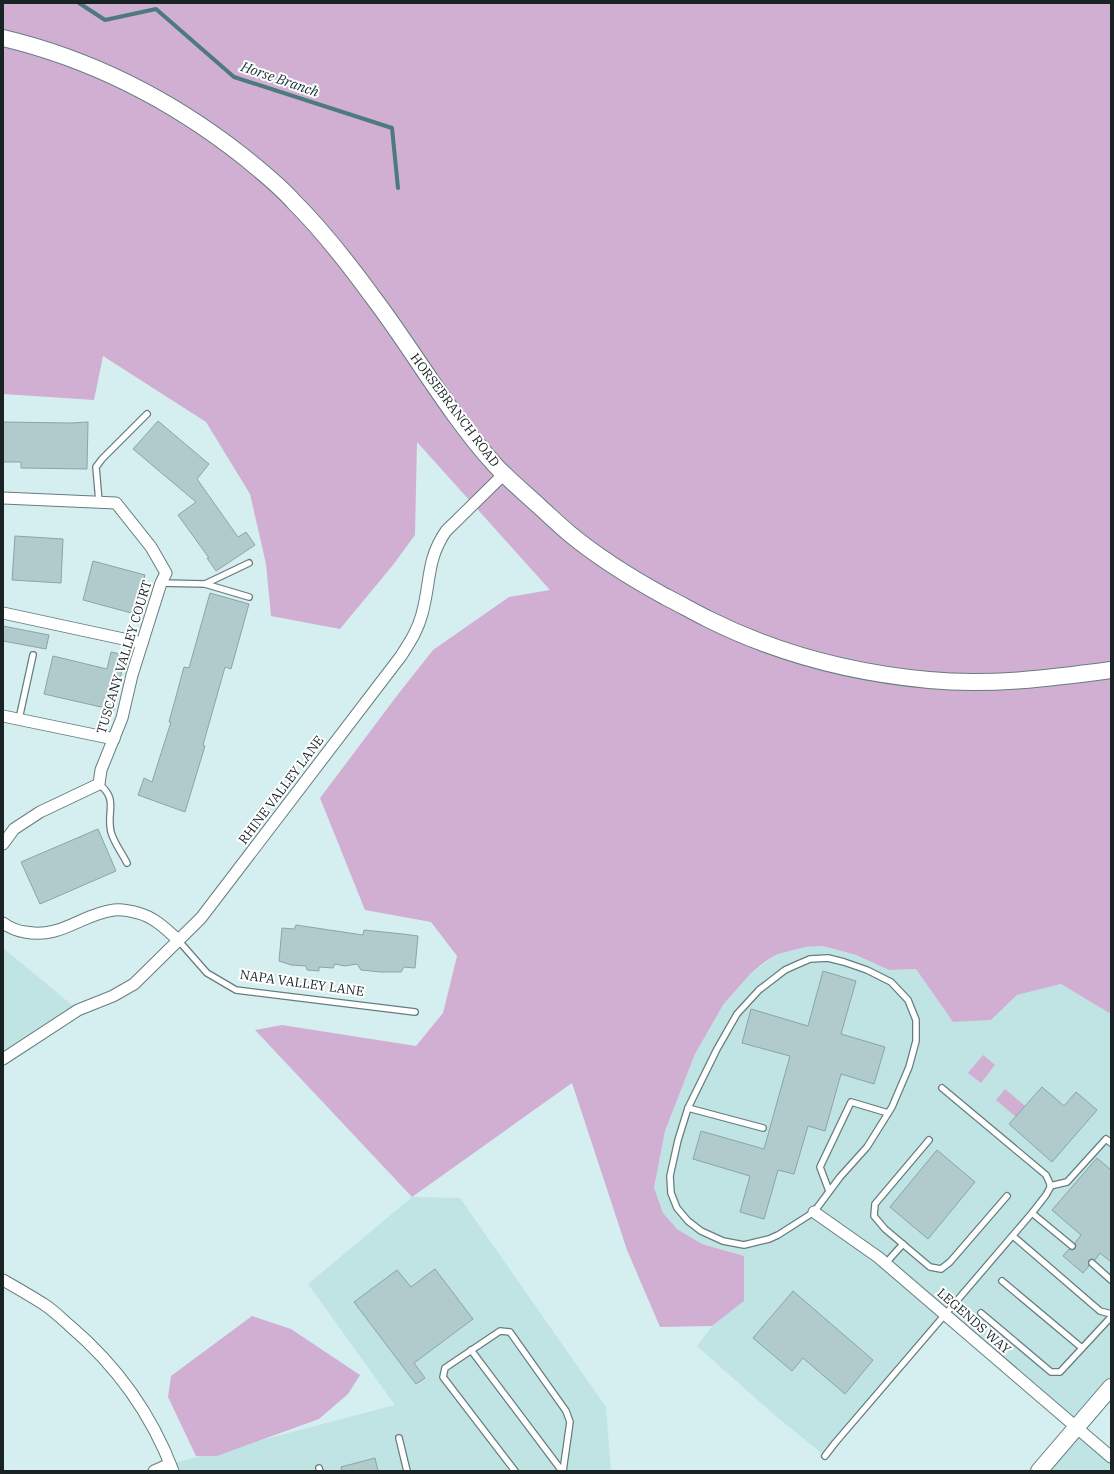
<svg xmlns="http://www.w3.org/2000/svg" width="1114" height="1474" viewBox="0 0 1114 1474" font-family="'IBM Plex Serif',serif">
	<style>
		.built { fill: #c0e3e4 }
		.green { fill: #d1afd3 }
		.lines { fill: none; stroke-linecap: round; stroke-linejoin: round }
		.stream { stroke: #4d7a7d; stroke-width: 4 }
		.building { fill: #b1cacb; stroke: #8ba4a5 }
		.lane-casing { stroke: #667d7f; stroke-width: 8 }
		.street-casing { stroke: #667d7f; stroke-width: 13 }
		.secondary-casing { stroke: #667d7f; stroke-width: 18 }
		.lane { stroke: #fff; stroke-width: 5.5 }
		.street { stroke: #fff; stroke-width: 11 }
		.secondary { stroke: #fff; stroke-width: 16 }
		.labels { text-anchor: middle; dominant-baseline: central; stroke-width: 4; stroke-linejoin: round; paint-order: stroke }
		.street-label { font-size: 13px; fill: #192323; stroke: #fff }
		.water-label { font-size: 14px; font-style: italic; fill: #113133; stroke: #fff }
	</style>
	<rect width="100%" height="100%" fill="#d5eff1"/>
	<!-- built -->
	<g class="built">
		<path d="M823,946l33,9 33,15 27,-1 37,53 38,-2 26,-25 44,-11 50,30v373l-35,40 35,30v14h-72l37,-43 -131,-113 -120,141 -53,-43 -75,-67 15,-20 32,-25v-45l-42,-12 -25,-15 -14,-16 -9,-24 11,-58 30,-77 28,-49 28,-32 27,-19 27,-7z"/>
		<path d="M3,948l75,62 -75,49z"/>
		<path d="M412,1197l48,1 146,209 5,64h-457l16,-7 225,-59 -87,-121z"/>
	</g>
	<!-- green -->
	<g class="green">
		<path d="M3,3h1108v1011l-50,-30 -44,11 -26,25 -38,2 -37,-53 -27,1 -33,-15 -33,-9 -18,1 -27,7 -12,7 -15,12 -28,32 -28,49 -30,77 -11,57 9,25 14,16 25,15 42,12v45l-32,25 -52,1 -33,-77 -55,-167 -160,114 -157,-167 27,-5 134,21 27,-33 14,-57 -26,-34 -66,-12 -45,-112 79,-105 34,-43 76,-53 41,-7 -133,-148 -2,93 -22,30 -53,64 -69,-13 -5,-52 -16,-70 -44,-72 -103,-66 -9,44 -91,-6z"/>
		<path d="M983,1055l12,10 -14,18 -13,-10z"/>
		<path d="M1005,1089l20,17 -9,11 -20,-17z"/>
		<path d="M252,1316l39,13 69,46 -12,19 -29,25 -102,37h-21l-28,-59 3,-21z"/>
	</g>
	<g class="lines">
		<!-- stream -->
		<path class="stream" d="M79,3l26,17 51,-11 78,68 158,51 6,60"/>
	</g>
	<!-- building -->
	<g class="building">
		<path d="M158,421l51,43 -12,15 41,58 8,-5 9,13 -39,26 -9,-13h2l-31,-43 18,-13 -63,-53z"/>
		<path d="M3,422l68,1 17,-1 -1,47 -66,-1v-6h-18z"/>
		<path d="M15,536l48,3 -2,44 -49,-3z"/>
		<path d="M93,561l52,14 -10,39 -52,-14z"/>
		<path d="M210,593l39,11 -18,65 -6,-2 -22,78 2,1 -20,66 -47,-17 6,-17 8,4 19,-60h-2l15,-55 5,1z"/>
		<path d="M3,626l46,9 -3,14 -43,-8z"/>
		<path d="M111,652l14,3 -11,55 -70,-16 9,-38 54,13z"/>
		<path d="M98,829l18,42 -76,33 -19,-42z"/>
		<path d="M296,925l67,10 1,-5 39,4 15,2 -3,32 -11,-1 -3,5h-20l-20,-2 -4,-6 -12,2 -10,-2 -2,4 -14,-1v4l-12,-1 -1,-4 -15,-1 -12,-4 3,-33 12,1z"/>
		<path d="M823,971l33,10 -15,53 44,13 -11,37 -33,-10 -16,57 -17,-5 -14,48 -16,-4 -14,49 -24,-7 10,-36 -57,-17 8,-28 63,18 26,-93 -48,-13 9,-34 57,17z"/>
		<path d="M1042,1087l22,19 12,-14 21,18 -45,52 -43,-38z"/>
		<path d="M937,1150l38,32 -47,57 -38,-32z"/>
		<path d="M1097,1158l14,12v92l-11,-9 -5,7 -4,-1 -2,1v6l-6,7 -20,-17 6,-7 3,1 3,-1 1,-3 -1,-3 6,-8 -29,-25z"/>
		<path d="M435,1269l38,50 -59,44 11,15 -9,6 -62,-82 43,-32 14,17z"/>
		<path d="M793,1291l80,69 -28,34 -42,-36 -11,13 -39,-33z"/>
		<path d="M375,1458l3,13h-36l-1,-4z"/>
	</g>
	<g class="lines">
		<defs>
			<g id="lane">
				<path d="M99,502l-3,-35 6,-8 45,-45"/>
				<path d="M161,583l44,1 44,-21"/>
				<path d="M205,584l44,13"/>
				<path d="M19,719l14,-64"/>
				<path d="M99,784c20,16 7,27 12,48 3,11 11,21 16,31"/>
				<path d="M178,940l29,33 29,17 179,22"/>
				<path d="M828,958l16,4 23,8 24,12 17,18 8,20v21l-7,26 -17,40 -25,40 -27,30 -26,35 -36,23 -9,4 -25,6 -21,-4 -22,-10 -13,-10 -11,-13 -6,-15 -1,-17 8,-36 10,-32 29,-59 20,-35 22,-24 26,-20 11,-5 14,-6z"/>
				<path d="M688,1108l75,20"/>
				<path d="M929,1140l-54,64 -1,12 11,13 45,38 11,2 9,-7 57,-66"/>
				<path d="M1050,1186l17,-4 39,-43 5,4"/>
				<path d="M829,1191l-9,-24 31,-65 37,11"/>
				<path d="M1032,1213l40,33"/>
				<path d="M1013,1236l87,75 11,3"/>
				<path d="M1092,1263l19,17"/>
				<path d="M885,1264l18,-20"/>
				<path d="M1002,1281l80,67"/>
				<path d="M981,1313l70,59h9l51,-55"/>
				<path d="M471,1350l91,121"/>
				<path d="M399,1438l8,33"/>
				<path d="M825,1456l10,-13 197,-230 14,-18 5,-9 -5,-11 -104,-87"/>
				<path d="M319,1468l1,3"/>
				<path d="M515,1471l-72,-94 2,-9 55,-37 10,1 56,79 4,11 -7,49"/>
			</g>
			<g id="street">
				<path d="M3,498l113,5 35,44 15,26 -5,10 -29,92 -10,43 -21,52 -2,14 -59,28 -26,17 -11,15"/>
				<path d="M3,613l139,30"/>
				<path d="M3,716l111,23"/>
				<path d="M3,923c7,5 14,8 22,9 37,7 56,-18 89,-22 7,-1 17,1 24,3 16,4 28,16 40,27"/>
				<path d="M3,1059l75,-49 35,-14 21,-12 67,-66 200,-262c9,-14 17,-26 21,-42 9,-32 4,-54 24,-83l58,-57"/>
				<path d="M814,1212l64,45 233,200"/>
				<path d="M3,1280c14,8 28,16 42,25 9,6 17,14 25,21 47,40 81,87 103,145"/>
				<path d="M154,1471l16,-7"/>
			</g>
			<g id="secondary">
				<path d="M3,38c88,21 170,63 241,119 17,14 35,28 50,45 29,29 54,61 78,94 42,55 76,117 123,169 14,15 30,28 45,42 10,9 20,19 30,27 29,24 63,45 96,63 14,7 28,15 42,22 68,34 145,54 221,61 61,6 122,-2 182,-10"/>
				<path d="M1039,1471l72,-84"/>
			</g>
		</defs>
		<!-- lane casing -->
		<use href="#lane" class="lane-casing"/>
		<!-- street casing -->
		<use href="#street" class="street-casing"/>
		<!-- secondary casing -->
		<use href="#secondary" class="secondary-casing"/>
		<!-- lane -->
		<use href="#lane" class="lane"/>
		<!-- street -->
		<use href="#street" class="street"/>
		<!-- secondary -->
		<use href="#secondary" class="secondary"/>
	</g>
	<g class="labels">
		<!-- street labels -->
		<g class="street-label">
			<text transform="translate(455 410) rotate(53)">HORSEBRANCH ROAD</text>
			<text transform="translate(124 657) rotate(-73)">TUSCANY VALLEY COURT</text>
			<text transform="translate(281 790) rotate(-53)">RHINE VALLEY LANE</text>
			<text transform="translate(302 983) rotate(8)">NAPA VALLEY LANE</text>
			<text transform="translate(974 1321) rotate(41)">LEGENDS WAY</text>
		</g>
		<!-- water labels -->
		<g class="water-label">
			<text transform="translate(280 79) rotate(19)">Horse Branch</text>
		</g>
	</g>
	<!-- border -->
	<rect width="1114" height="1474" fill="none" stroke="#192323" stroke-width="8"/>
</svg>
